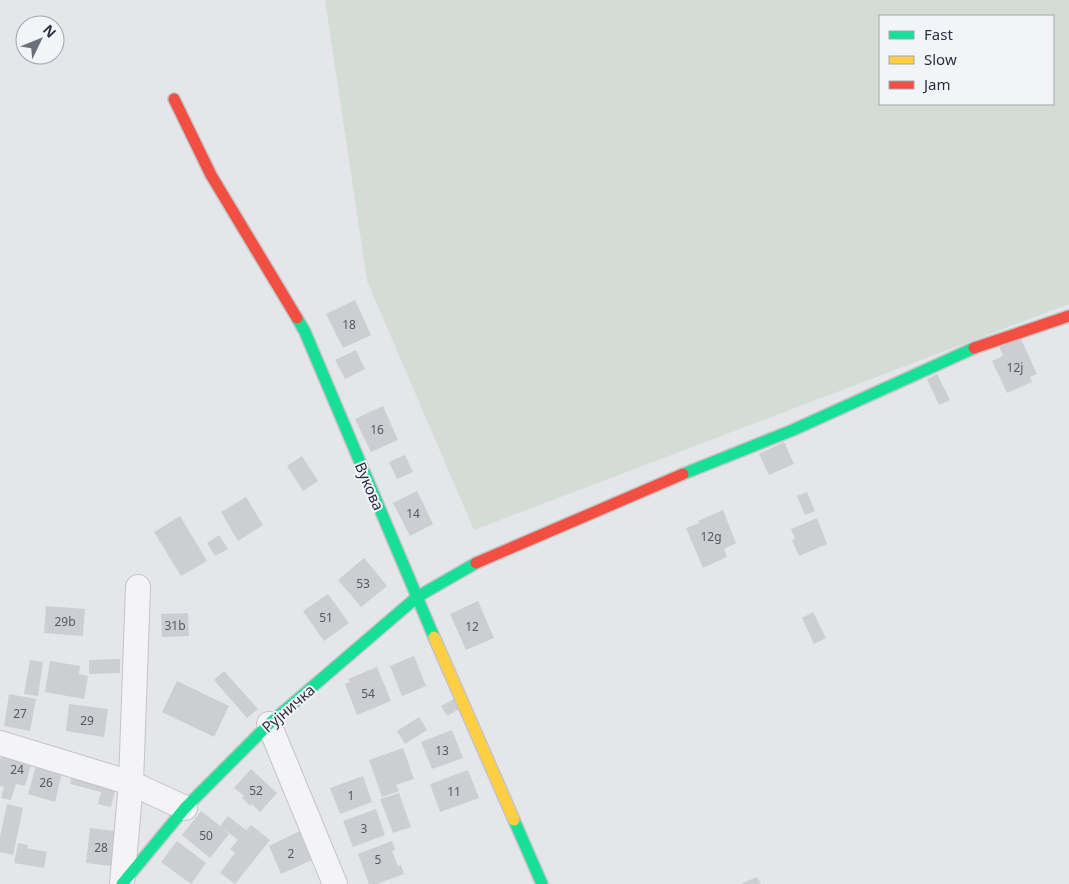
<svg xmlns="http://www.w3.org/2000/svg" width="1069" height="884" viewBox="0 0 1069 884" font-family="'Noto Sans',sans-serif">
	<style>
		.green { fill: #d4ddd5; fill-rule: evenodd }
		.building { fill: #cdced1 }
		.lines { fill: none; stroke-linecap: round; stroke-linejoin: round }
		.street-casing { stroke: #c3c4c7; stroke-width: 26 }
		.fast-casing { stroke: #c3c4c7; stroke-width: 14 }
		.slow-casing { stroke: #c3c4c7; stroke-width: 14 }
		.jam-casing { stroke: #c3c4c7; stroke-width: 14 }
		.street { stroke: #f4f4f6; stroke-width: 24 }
		.fast { stroke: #16e098; stroke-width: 11 }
		.slow { stroke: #ffcf43; stroke-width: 11 }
		.jam { stroke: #f24e42; stroke-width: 11 }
		.labels { text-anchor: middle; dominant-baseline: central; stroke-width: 4; stroke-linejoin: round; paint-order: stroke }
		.number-label { font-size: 12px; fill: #545967 }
		.street-label { font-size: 15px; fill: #2b3143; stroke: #f3f4f8 }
	</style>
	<rect width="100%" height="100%" fill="#e5e6e9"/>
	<!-- green -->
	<path class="green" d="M325,0h744v304l-595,226 -107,-249zM880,16h173v88h-173z"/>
	<!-- building -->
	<g class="building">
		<path d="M355,300l16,35 -28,13 -17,-34z"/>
		<path d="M1021,339l16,35 -7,3 2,5 -25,11 -15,-32 11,-5 -5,-13z"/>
		<path d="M356,350l9,19 -20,10 -10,-19z"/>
		<path d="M937,374l13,26 -11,5 -12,-26z"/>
		<path d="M383,406l15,34 -27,12 -16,-33z"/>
		<path d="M784,442l10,22 -25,11 -10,-21z"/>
		<path d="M405,455l8,17 -16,7 -8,-17z"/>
		<path d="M302,456l16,25 -15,10 -16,-25z"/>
		<path d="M417,491l16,33 -23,12 -17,-33z"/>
		<path d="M807,492l8,19 -10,4 -8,-19z"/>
		<path d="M246,497l17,28 -25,16 -17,-29z"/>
		<path d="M723,510l13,33 -12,6 3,8 -24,11 -17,-40 13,-5 -1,-2z"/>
		<path d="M180,516l27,45 -26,15 -27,-44z"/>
		<path d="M817,518l10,26 -28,12 -7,-16 3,-1 -4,-10z"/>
		<path d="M219,535l9,14 -13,7 -8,-13z"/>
		<path d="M364,558l23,28 -26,21 -23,-27z"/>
		<path d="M328,594l21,29 -25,18 -21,-30z"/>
		<path d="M478,601l16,37 -28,12 -16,-36z"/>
		<path d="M46,606l39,3 -2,27 -39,-3z"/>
		<path d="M813,612l13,26 -12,6 -12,-26z"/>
		<path d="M188,613l1,23 -27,1 -1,-23z"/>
		<path d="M414,656l12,30 -24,10 -12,-30z"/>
		<path d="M120,659v14l-31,1v-14z"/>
		<path d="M30,660l13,2 -5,34 -14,-2z"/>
		<path d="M50,661l30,5 -1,8 9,2 -4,23 -39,-7z"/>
		<path d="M377,667l14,34 -34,14 -12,-31 5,-2 -2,-3z"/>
		<path d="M224,671l34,38 -11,9 -33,-38z"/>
		<path d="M177,681l52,25 -15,31 -52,-25z"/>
		<path d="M9,694l27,5 -6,32 -26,-5z"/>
		<path d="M454,699l5,10 -12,7 -6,-10z"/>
		<path d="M69,704l39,5 -4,28 -38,-6z"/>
		<path d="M419,717l8,13 -22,14 -8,-13z"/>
		<path d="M452,730l11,28 -31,11 -11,-27z"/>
		<path d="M403,748l11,31 -18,6 3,6 -17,6 -13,-37z"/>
		<path d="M2,752l30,9 -7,25 -9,-2 -5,16 -10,-2 3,-11 -4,-1v-25z"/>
		<path d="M37,762l26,7 -8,33 -27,-8z"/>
		<path d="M251,769l26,24 -17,19 -8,-8 -2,2 -8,-8 2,-2 -10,-8z"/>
		<path d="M468,770l11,28 -39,14 -10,-28z"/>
		<path d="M73,771l44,12 -6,24 -13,-3 3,-12 -31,-8z"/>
		<path d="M363,776l9,26 -32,12 -10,-26z"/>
		<path d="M399,793l12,34 -18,6 -13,-34z"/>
		<path d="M7,804l16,4 -10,47 -13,-3v-15z"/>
		<path d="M376,809l9,26 -32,12 -10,-26z"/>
		<path d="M201,811l19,15 8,-10 18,14 5,-5 19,15 -35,44 -15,-11 15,-20 -5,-4 8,-9 -15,-12 6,6 -19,24 -28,-23z"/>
		<path d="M90,828l25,3 -4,35 -25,-3z"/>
		<path d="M300,831l12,29 -31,14 -12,-28z"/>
		<path d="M177,841l29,22 -15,21 -30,-22z"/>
		<path d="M392,841l3,9 -3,1 6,15 3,-1 3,9 -27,10h-8l-11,-30z"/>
		<path d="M18,843l10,2 -1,3 20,4 -3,16 -30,-5z"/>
		<path d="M757,877l4,7h-20l6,-3z"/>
	</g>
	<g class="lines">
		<defs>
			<g id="street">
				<path d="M269,724l66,160"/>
				<path d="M0,743l131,40 54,25"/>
				<path d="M122,884l9,-101 7,-196"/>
			</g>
			<g id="fast">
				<path d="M297,318l8,14 129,305"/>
				<path d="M683,474l110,-44 181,-82"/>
				<path d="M514,820l28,64"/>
				<path d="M122,884l63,-76 84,-84 148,-127 59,-34"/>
			</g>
			<path id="slow" d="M434,637l80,183"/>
			<g id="jam">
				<path d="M174,99l37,76 86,143"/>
				<path d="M974,348l95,-32"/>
				<path d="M476,563l207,-89"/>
			</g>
		</defs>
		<!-- street casing -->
		<use href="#street" class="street-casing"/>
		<!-- fast casing -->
		<use href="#fast" class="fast-casing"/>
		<!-- slow casing -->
		<use href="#slow" class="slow-casing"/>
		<!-- jam casing -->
		<use href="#jam" class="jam-casing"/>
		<!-- street -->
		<use href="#street" class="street"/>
		<!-- fast -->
		<use href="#fast" class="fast"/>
		<!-- slow -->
		<use href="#slow" class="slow"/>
		<!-- jam -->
		<use href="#jam" class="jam"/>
	</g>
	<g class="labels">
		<!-- number labels -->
		<g class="number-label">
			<text x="349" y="324">18</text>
			<text x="1015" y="367">12j</text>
			<text x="377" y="429">16</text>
			<text x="413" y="513">14</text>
			<text x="711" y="536">12g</text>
			<text x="363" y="583">53</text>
			<text x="326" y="617">51</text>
			<text x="65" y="621">29b</text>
			<text x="175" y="625">31b</text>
			<text x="472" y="626">12</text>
			<text x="368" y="693">54</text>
			<text x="20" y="713">27</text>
			<text x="87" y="720">29</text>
			<text x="442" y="750">13</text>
			<text x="17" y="769">24</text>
			<text x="46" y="782">26</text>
			<text x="256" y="790">52</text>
			<text x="454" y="791">11</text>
			<text x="351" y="795">1</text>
			<text x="364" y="828">3</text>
			<text x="206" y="835">50</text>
			<text x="101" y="847">28</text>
			<text x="291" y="853">2</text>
			<text x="378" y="859">5</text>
		</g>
		<!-- street labels -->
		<g class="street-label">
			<text transform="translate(370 486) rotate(67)">Вукова</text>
			<text transform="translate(288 708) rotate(-41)">Рујничка</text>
		</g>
	</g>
	<!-- legend -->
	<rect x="879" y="15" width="175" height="90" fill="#f3f4f8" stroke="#a3a6b0"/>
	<rect x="889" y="31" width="25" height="8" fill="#16e098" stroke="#a3a6b0"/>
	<text x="924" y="40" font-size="15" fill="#2b3143">Fast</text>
	<rect x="889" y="56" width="25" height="8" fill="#ffcf43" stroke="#a3a6b0"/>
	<text x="924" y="65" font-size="15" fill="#2b3143">Slow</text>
	<rect x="889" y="81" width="25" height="8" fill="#f24e42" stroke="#a3a6b0"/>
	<text x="924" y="90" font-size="15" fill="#2b3143">Jam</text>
	<!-- north arrow -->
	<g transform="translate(40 40) rotate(47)"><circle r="24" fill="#f3f4f8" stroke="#a3a6b0"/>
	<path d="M0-4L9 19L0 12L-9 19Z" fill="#6c707d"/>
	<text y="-8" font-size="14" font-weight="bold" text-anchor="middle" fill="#2b3143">N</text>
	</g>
</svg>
